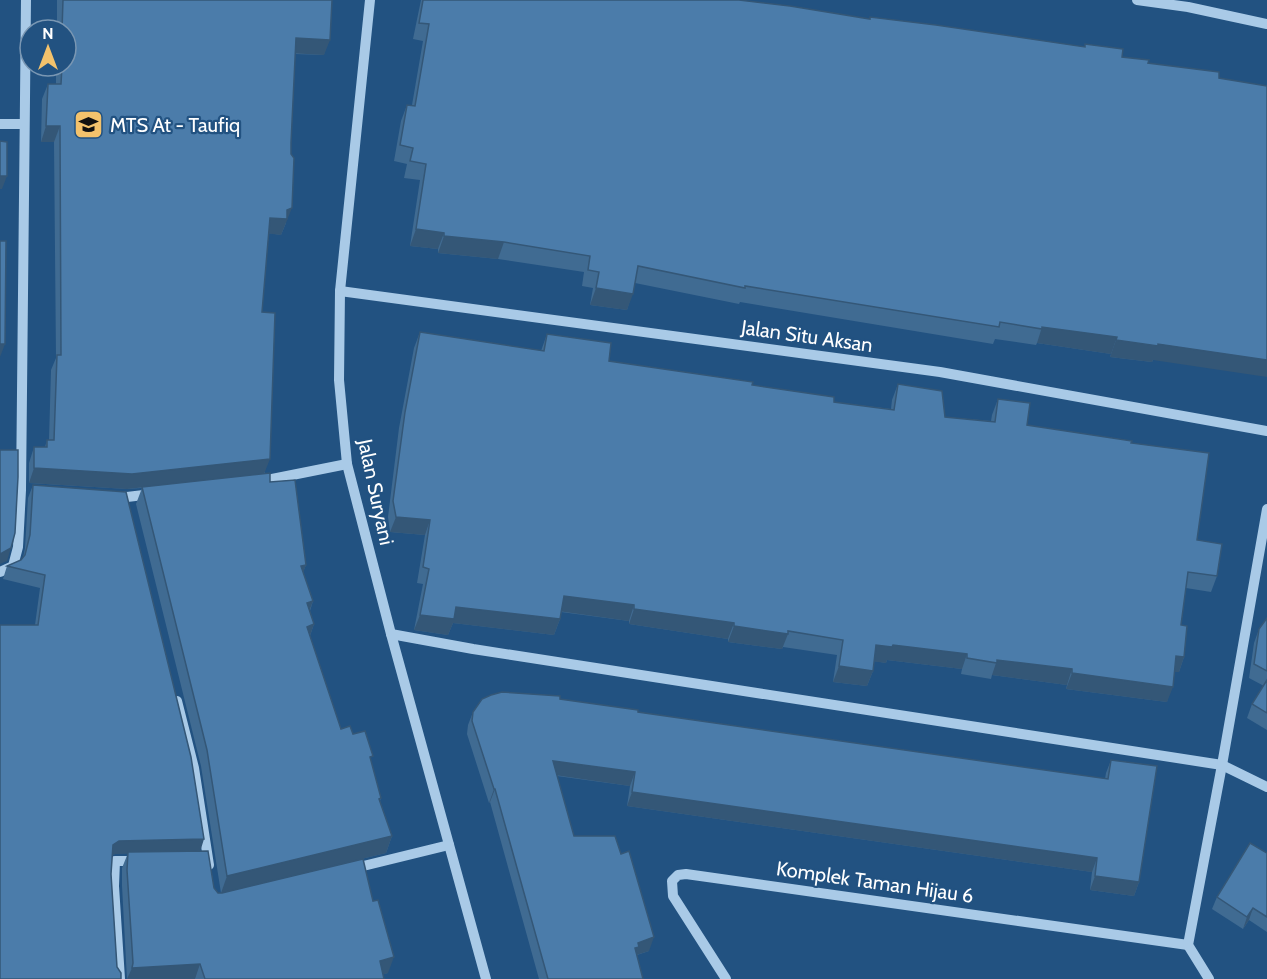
<svg xmlns="http://www.w3.org/2000/svg" width="1267" height="979" viewBox="0 0 1267 979" font-family="Cabin,sans-serif">
	<style>
		.lines { fill: none; stroke-linecap: round; stroke-linejoin: round }
		.minor { stroke: #a9cae7; stroke-width: 10 }
		.wall { fill: #406b92 }
		.shaded-wall { fill: #345777 }
		.building { fill: #4b7caa; stroke: #345777; stroke-width: 1.5 }
		.labels { text-anchor: middle; dominant-baseline: central; stroke-width: 4.5; stroke-linejoin: round; paint-order: stroke }
		.poi-label { font-size: 20px; fill: #fff; stroke: #225281; text-anchor: start }
		.street-label { font-size: 20px; fill: #fff; stroke: #225281 }
	</style>
	<rect width="100%" height="100%" fill="#225281"/>
	<g class="lines">
		<!-- minor -->
		<g class="minor">
			<path d="M370,0l-30,291 -1,89 8,84 44,170 95,345"/>
			<path d="M1137,0l51,7 79,17"/>
			<path d="M0,124h24"/>
			<path d="M340,291l600,81 327,59"/>
			<path d="M257,482l90,-18"/>
			<path d="M114,496l13,1 25,-3"/>
			<path d="M0,572l13,-6 5,-19 3,-57 5,-490"/>
			<path d="M391,634l82,15 749,116 45,22"/>
			<path d="M177,701l17,67 15,97"/>
			<path d="M351,869l98,-24"/>
			<path d="M120,979l-6,-93 1,-25h23"/>
			<path d="M726,979l-53,-83 -1,-15 6,-6 8,-1 502,71"/>
			<path d="M1209,979l-21,-34 34,-180 45,-256"/>
		</g>
	</g>
	<!-- wall -->
	<g class="wall">
		<path d="M57,0h275l-8,55 -29,-1 -9,169 -5,12 -13,-2 -6,79 3,161 5,9 36,83 -3,7 10,29 -3,10 4,13 -4,12 31,93 12,5 18,28 10,36 -1,3 12,35 -6,17 -165,40 -20,-127 -65,-262 6,-16 -15,1 -98,-6v-20l5,-16h11l2,-7h2l2,-70 5,-12 -2,-216h-13l1,-43 6,-15h8v-18h10v-36h-9z"/>
		<path d="M421,0h318l383,57 31,303 -1,2 -42,-5 1,-3 -74,-11 -1,2 -41,-6 -2,5 -253,-42 -1,2 -104,-21 -8,27 -37,-5 3,-17 -11,-2 2,-14 -86,-13 -60,-6v-4l-28,-3 10,-66 -16,-2 3,-14 -13,-3 7,-40 6,-16h5l11,-64 -10,-2z"/>
		<path d="M420,332l121,19 6,-17 62,27 143,24 82,17 57,7 1,-9 6,-16 47,33 46,4 1,-6 6,-16 29,26 104,18 66,97 20,36 -6,16 -25,-4 -5,37 3,32 -5,15h-5l-7,30 -101,-13 1,-4 -75,-10 -1,4 -30,-5 1,-5 -75,-9 -1,3 -12,-2 -1,10 -6,15 -34,-4 4,-27 -54,-8 -1,2 -54,-7v-3l-99,-15v-3l-68,-9 -1,7 -6,16 -101,-12 -5,12 -34,-5 9,-46 -6,-1 8,-48 -35,-3 -2,-15 11,-89 15,-80z"/>
		<path d="M33,485l167,366 14,37 4,5 170,80 -5,1 1,5h-257l-5,-93v-18l6,-15 -13,1 -3,1 -1,19 6,93 -117,12 35,-354 5,-37 -37,-9 4,-13 14,-6 2,-2 2,-10 3,-50z"/>
		<path d="M1267,618v112l-20,-12 5,-14 12,-18 -15,-8 5,-35 5,-14z"/>
		<path d="M560,699l78,13 467,67 1,-6 5,-13 28,122 -5,14 -44,-6 2,-18 -465,-66 3,-20 -73,-10 17,60 75,115 -12,4 6,24h-104l-49,-177 -1,1 -22,-69 1,-9 5,-13z"/>
		<path d="M1267,853v79l-18,-12 -6,9 -31,-20 5,-12z"/>
	</g>
	<!-- shaded-wall -->
	<g class="shaded-wall">
		<path d="M296,38l34,2 -6,15 -34,-2z"/>
		<path d="M46,126h14l-6,16h-13z"/>
		<path d="M0,176h7l-5,13h-2z"/>
		<path d="M292,208l-11,27 -17,-2 6,-15z"/>
		<path d="M416,229l28,4 -6,16 -28,-3z"/>
		<path d="M444,236l60,6 -6,17 -60,-6z"/>
		<path d="M596,288l37,6 -6,16 -37,-5z"/>
		<path d="M1042,327l75,10 -6,17 -74,-11z"/>
		<path d="M1116,340l42,4 109,16v17l-114,-17 -1,2 -42,-5z"/>
		<path d="M0,344h5l-5,13z"/>
		<path d="M270,459l-6,15 -137,15 -98,-6 5,-15z"/>
		<path d="M396,517l34,3 -5,15 -35,-3z"/>
		<path d="M11,548l-4,13 -7,3v-10z"/>
		<path d="M306,565l-6,16 1,-15z"/>
		<path d="M564,596l70,9 -5,16 -71,-10z"/>
		<path d="M313,601l-6,16v-14z"/>
		<path d="M456,607l104,12 -6,16 -101,-12 -5,12 -34,-5 6,-15z"/>
		<path d="M634,609l100,14 -6,16 -99,-15z"/>
		<path d="M314,624l-6,17 -1,-14z"/>
		<path d="M734,626l54,8 -6,15 -54,-7z"/>
		<path d="M876,645h17l74,9 -5,15 -75,-9 -1,3 -15,-2z"/>
		<path d="M1176,656l8,1 -5,15h-9z"/>
		<path d="M997,660l75,9 -5,16 -75,-10z"/>
		<path d="M839,666l34,5 -6,15 -34,-4z"/>
		<path d="M1072,673l101,14 -6,15 -101,-13z"/>
		<path d="M553,761l82,11 -5,14 -82,-12z"/>
		<path d="M494,789h1l-5,13 -1,1z"/>
		<path d="M632,792l465,66 -5,14 -465,-66z"/>
		<path d="M392,836l-6,17 -165,40 6,-17z"/>
		<path d="M204,839l-4,13 -85,2 -7,4 5,-13 6,-4z"/>
		<path d="M1095,876l44,6 -5,14 -44,-6z"/>
		<path d="M1253,908l-4,12 -6,9 4,-12z"/>
		<path d="M654,937l-5,14 -13,4 -6,7 8,-19z"/>
		<path d="M394,957l-6,16 -14,4 6,-16z"/>
		<path d="M200,964l-5,15h-68l5,-11z"/>
	</g>
	<!-- building -->
	<g class="building">
		<path d="M63,0h269l-2,40 -34,-2 -5,105v11l3,4 -2,50 -5,2v9l-17,-1 -8,94 13,1 -5,146 -138,15 -98,-6v-21h13v-7h7l3,-85h4l-1,-229h-14l2,-42h13l1,-18h4v-36h-4z"/>
		<path d="M423,0h316l51,6 80,13v-2l66,8 149,22v-3l38,5 -1,8 27,3 -1,3 71,9v6l48,8v274l-109,-16v2l-42,-6 1,-3 -75,-10v2l-42,-7 -1,5 -254,-41v2l-107,-22 -5,28 -37,-6 3,-16 -11,-2 2,-14 -86,-14 -60,-6v-3l-28,-4 10,-65 -16,-3 3,-13 -13,-3 7,-40 8,1 14,-82 -10,-1z"/>
		<path d="M0,141l7,1v34h-7z"/>
		<path d="M0,241h6l-1,103h-5z"/>
		<path d="M420,332l124,19 3,-17 64,9 -2,18 144,21 -1,3 82,12v5l60,8 4,-26 44,7 3,26 50,5 3,-23 32,4 -3,22 105,16 -1,2 78,10 -12,87 25,4 -5,32 -29,-4 -7,53 6,1 -3,31 -8,-1 -3,31 -101,-14v-4l-75,-9v3l-30,-5v-4l-74,-9 -1,2 -16,-2 -3,26 -34,-5 4,-26 -55,-9v3l-54,-8v-3l-100,-14v-4l-70,-9 -4,23 -104,-12 -2,12 -34,-4 9,-46 -6,-2 7,-47 -34,-3 -3,-16 12,-89z"/>
		<path d="M0,450h18v27l-3,56 -4,15 -11,6z"/>
		<path d="M270,473v9l25,-2 11,85 -5,1 12,35 -6,2 7,21 -7,3 34,102 9,-3 3,8 12,-3 8,25 -3,1 11,41 -2,1 13,37 -165,40 -20,-126 -65,-263z"/>
		<path d="M33,485l93,7 65,265 13,82 -85,2 -6,4 -2,29 6,93 4,6v6h-121v-354h38l7,-50 -38,-9 14,-6 4,-5 5,-20z"/>
		<path d="M1267,618v53l-13,-7 5,-35z"/>
		<path d="M1267,680v33l-15,-9z"/>
		<path d="M502,692l58,4v3l78,11v2l470,67 3,-19 46,6 -18,116 -44,-6 2,-18 -465,-66 3,-20 -82,-11 21,75h41l6,18 8,-3 25,86 -16,6 1,4 -4,1 8,31h-95l-53,-190h-1l-22,-68 1,-9 9,-13 9,-4z"/>
		<path d="M1250,843l17,10v64l-14,-9 -6,9 -30,-20z"/>
		<path d="M208,851l6,37 4,5h4l141,-34 10,42 5,-1 16,57 -14,4 4,18h-179l-5,-15 -68,4 1,-5 -6,-93 1,-18z"/>
	</g>
	<!-- icons -->
	<defs>
		<symbol id="school-square" viewBox="-11 -11 22 22"><rect x="-9" y="-9" width="18" height="18" rx="4" fill="#f3c26c" stroke="#225281"/><path d="M0-5L7-2L0 1L-7-2ZM-4 1L0 2.5L4 1V4Q0 6-4 4Z" fill="#111"/></symbol>
	</defs>
	<g fill-rule="evenodd">
		<use href="#school-square" x="72" y="108" width="33" height="33"/>
	</g>
	<g class="labels">
		<!-- poi labels -->
		<g class="poi-label">
			<text x="110" y="125">MTS At - Taufiq</text>
		</g>
		<!-- street labels -->
		<g class="street-label">
			<text transform="translate(807 336) rotate(8)">Jalan Situ Aksan</text>
			<text transform="translate(376 492) rotate(78)">Jalan Suryani</text>
			<text transform="translate(875 882) rotate(8)">Komplek Taman Hijau 6</text>
		</g>
	</g>
	<!-- north arrow -->
	<g transform="translate(48 48)"><circle r="28" fill="#225281" stroke="#7a97b3" stroke-width="1.5"/>
	<path d="M0-4.5L10 22L0 15L-10 22Z" fill="#f3c26c"/>
	<text y="-9" font-size="16" font-weight="bold" text-anchor="middle" fill="#ffffff">N</text>
	</g>
</svg>
